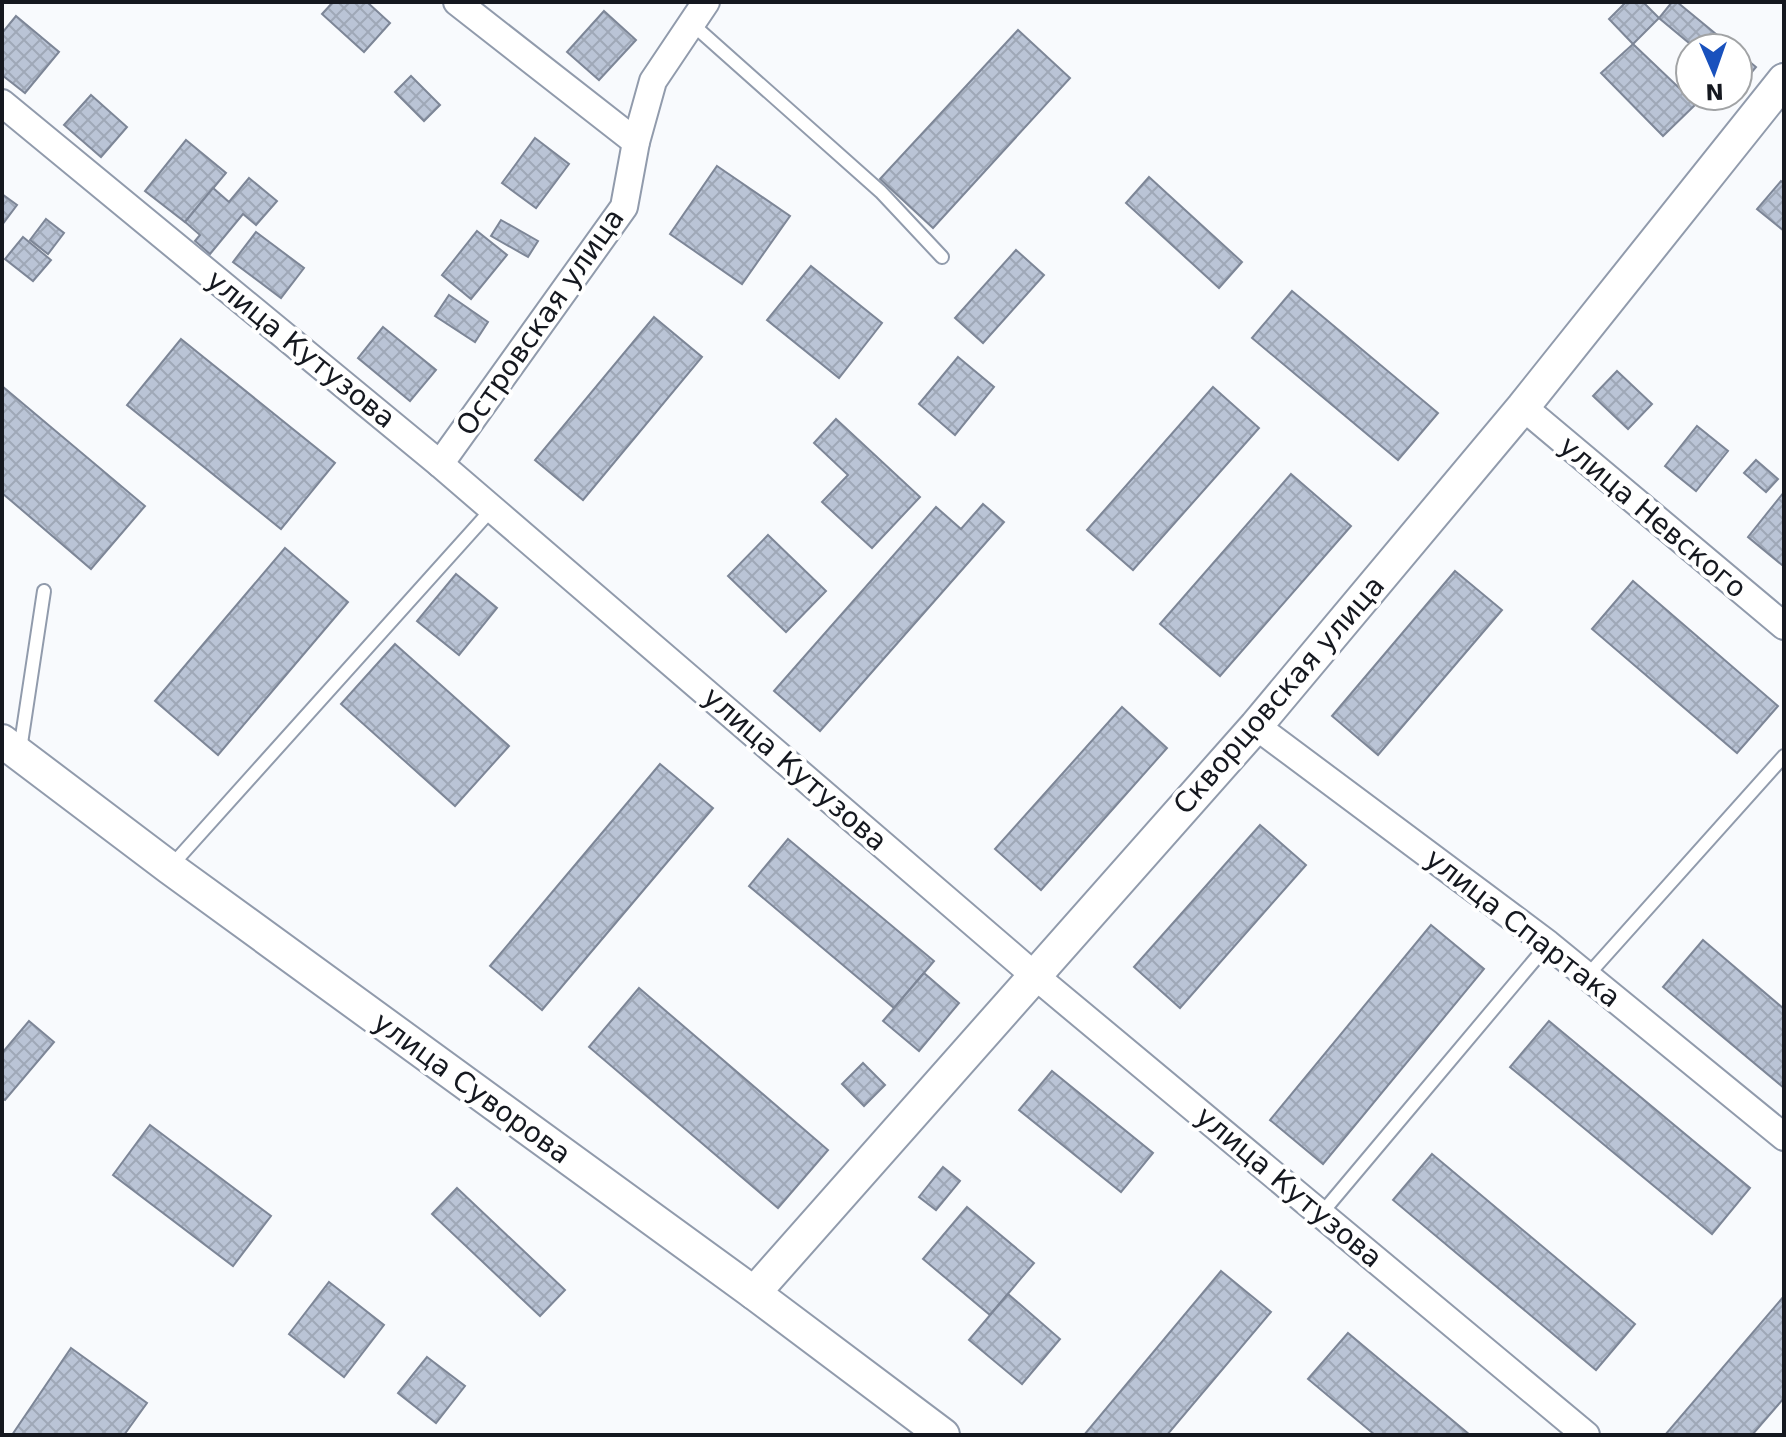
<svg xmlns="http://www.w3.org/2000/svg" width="1786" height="1437" viewBox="0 0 1786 1437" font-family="'DejaVu Sans',sans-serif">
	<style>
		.building { fill: url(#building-cross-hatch); stroke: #7d8697; stroke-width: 2 }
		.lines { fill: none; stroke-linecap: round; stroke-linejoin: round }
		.service-casing { stroke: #919bac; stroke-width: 16 }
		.minor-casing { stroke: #919bac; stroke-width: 30 }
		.tertiary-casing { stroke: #919bac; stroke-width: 36 }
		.service { stroke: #fff; stroke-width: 12 }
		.minor { stroke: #fff; stroke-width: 26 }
		.tertiary { stroke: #fff; stroke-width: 32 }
		.labels { text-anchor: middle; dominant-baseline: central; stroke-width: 8; stroke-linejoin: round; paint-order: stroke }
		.street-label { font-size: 28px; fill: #15181f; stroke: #fff }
	</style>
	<defs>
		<pattern id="building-cross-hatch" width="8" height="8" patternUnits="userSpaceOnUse" patternTransform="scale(2)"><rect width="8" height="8" fill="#bac4d6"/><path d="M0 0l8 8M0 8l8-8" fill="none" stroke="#9fa8b7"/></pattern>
	</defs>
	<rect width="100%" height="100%" fill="#f8fafd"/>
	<!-- building -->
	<g class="building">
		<path d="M333,2h34l23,21 -26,29 -42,-38z"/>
		<path d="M1626,2h17l16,16 -26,26 -24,-25z"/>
		<path d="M1672,2h5l56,46h-38l-36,-30z"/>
		<path d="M604,11l32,29 -37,40 -32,-28z"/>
		<path d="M16,16l43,36 -34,41 -23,-18v-42z"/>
		<path d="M1018,30l52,48 -137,150 -53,-49z"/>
		<path d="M1633,44l63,60 -33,32 -62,-63z"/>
		<path d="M1738,52l18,15 -16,19 -2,-2z"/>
		<path d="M411,76l29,29 -16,16 -29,-29z"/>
		<path d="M91,95l36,32 -26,30 -37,-32z"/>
		<path d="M535,138l34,26 -33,44 -34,-25z"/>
		<path d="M186,140l40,33 -41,49 -40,-31z"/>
		<path d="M717,166l73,50 -48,68 -72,-50z"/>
		<path d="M1149,177l93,85 -23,26 -93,-85z"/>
		<path d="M249,178l28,23 -21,24 -13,-11 -33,40 -15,-13 5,-6 -15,-13 28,-34 16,14z"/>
		<path d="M1781,181l3,2v48l-27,-22z"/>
		<path d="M2,194l15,11 -15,20z"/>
		<path d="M46,219l18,14 -16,21 -18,-14z"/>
		<path d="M501,220l37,21 -10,16 -37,-21z"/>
		<path d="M477,231l30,24 -36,44 -29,-24z"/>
		<path d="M256,232l48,36 -23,30 -48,-36z"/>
		<path d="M23,237l28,23 -18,21 -28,-22z"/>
		<path d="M1016,250l28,25 -61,68 -28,-25z"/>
		<path d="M811,266l71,57 -43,55 -72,-58z"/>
		<path d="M1292,291l146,122 -40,47 -146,-122z"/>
		<path d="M449,295l39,27 -13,20 -40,-26z"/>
		<path d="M654,317l48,40 -119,143 -48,-40z"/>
		<path d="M383,327l53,43 -26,31 -52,-43z"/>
		<path d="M181,339l154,124 -54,66 -154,-124z"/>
		<path d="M958,357l36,30 -39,48 -36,-31z"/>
		<path d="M1617,371l35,33 -24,25 -35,-33z"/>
		<path d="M2,386l143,120 -54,63 -89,-76z"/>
		<path d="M1213,387l46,41 -126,142 -46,-40z"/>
		<path d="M836,419l84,78 -48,51 -50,-46 26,-27 -34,-32z"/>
		<path d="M1697,426l31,25 -32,40 -31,-25z"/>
		<path d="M1756,460l22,19 -12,13 -22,-19z"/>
		<path d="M1291,474l60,52 -131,150 -60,-52z"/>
		<path d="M1784,492v71l-2,2 -34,-28z"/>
		<path d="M983,504l21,18 -184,209 -46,-40 162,-184 25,22z"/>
		<path d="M768,535l58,56 -40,41 -58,-56z"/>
		<path d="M285,548l63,54 -130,153 -63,-54z"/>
		<path d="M1455,571l47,39 -124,145 -46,-39z"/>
		<path d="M456,574l41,34 -38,47 -42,-34z"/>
		<path d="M1633,581l145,125 -41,47 -145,-124z"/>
		<path d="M395,644l114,102 -54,60 -114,-102z"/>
		<path d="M1122,707l45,41 -126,142 -46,-41z"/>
		<path d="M660,764l53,44 -171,202 -52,-44z"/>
		<path d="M1260,825l46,40 -126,143 -46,-41z"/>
		<path d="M788,839l146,122 -40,47 -145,-122z"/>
		<path d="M1431,925l53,44 -161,195 -53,-44z"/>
		<path d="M1703,940l81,69v79l-121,-101z"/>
		<path d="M924,973l35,30 -40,48 -36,-30z"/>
		<path d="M639,988l189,162 -50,58 -189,-161z"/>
		<path d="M29,1021l25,21 -49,58 -3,-2v-45z"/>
		<path d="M1549,1021l201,167 -38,46 -202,-167z"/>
		<path d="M863,1063l22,22 -21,21 -22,-22z"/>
		<path d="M1052,1071l101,82 -32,39 -102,-82z"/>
		<path d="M150,1125l121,91 -38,50 -120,-91z"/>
		<path d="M1432,1154l203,170 -39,46 -203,-170z"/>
		<path d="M943,1167l17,14 -24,29 -17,-13z"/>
		<path d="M457,1188l108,102 -25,26 -108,-102z"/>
		<path d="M967,1207l67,56 -44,52 -67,-56z"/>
		<path d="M1221,1271l50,41 -104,123h-83z"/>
		<path d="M329,1282l55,43 -40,52 -55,-43z"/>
		<path d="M1008,1294l52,45 -38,45 -53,-44z"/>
		<path d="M1784,1296v102l-32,37h-87z"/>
		<path d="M1348,1333l122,102h-95l-67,-56z"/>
		<path d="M71,1348l76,55 -23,32h-112z"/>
		<path d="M427,1357l38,29 -29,37 -38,-30z"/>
	</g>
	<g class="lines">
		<defs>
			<g id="service">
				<path d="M691,23l190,169 61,65"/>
				<path d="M20,750l24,-159"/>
				<path d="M172,865l320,-356"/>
				<path d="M1587,976l197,-220"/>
				<path d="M1321,1214l227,-270"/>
			</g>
			<g id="minor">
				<path d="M457,2l179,140"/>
				<path d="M2,103l438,361 594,511 552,460"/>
				<path d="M1523,407l261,219"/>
				<path d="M440,464l184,-257 12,-65 17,-61 53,-79"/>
				<path d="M1256,726l292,218 236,193"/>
			</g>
			<g id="tertiary">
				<path d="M2,741l168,127 584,425 189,142"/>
				<path d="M754,1293l502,-567 267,-319 261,-327"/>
			</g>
		</defs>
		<!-- service casing -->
		<use href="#service" class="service-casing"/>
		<!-- minor casing -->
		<use href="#minor" class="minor-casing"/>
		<!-- tertiary casing -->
		<use href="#tertiary" class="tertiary-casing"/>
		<!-- service -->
		<use href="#service" class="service"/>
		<!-- minor -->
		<use href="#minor" class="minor"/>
		<!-- tertiary -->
		<use href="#tertiary" class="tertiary"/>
	</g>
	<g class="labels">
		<!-- street labels -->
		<g class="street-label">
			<text transform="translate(540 322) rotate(-55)">Островская улица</text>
			<text transform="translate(301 349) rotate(39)">улица Кутузова</text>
			<text transform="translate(1653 517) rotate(40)">улица Невского</text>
			<text transform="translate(1279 695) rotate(-49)">Скворцовская улица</text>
			<text transform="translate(795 769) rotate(41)">улица Кутузова</text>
			<text transform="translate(1523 928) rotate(38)">улица Спартака</text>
			<text transform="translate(472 1088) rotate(36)">улица Суворова</text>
			<text transform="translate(1289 1187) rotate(40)">улица Кутузова</text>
		</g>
	</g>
	<!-- border -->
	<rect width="1786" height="1437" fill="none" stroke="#15181f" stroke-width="8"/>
	<!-- north arrow -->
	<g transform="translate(1714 72) rotate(178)"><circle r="38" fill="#ffffff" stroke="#a1a3a5" stroke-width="2"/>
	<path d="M0-6L14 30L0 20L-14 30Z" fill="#1951bd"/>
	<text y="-12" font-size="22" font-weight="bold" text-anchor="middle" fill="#15181f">N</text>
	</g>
</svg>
